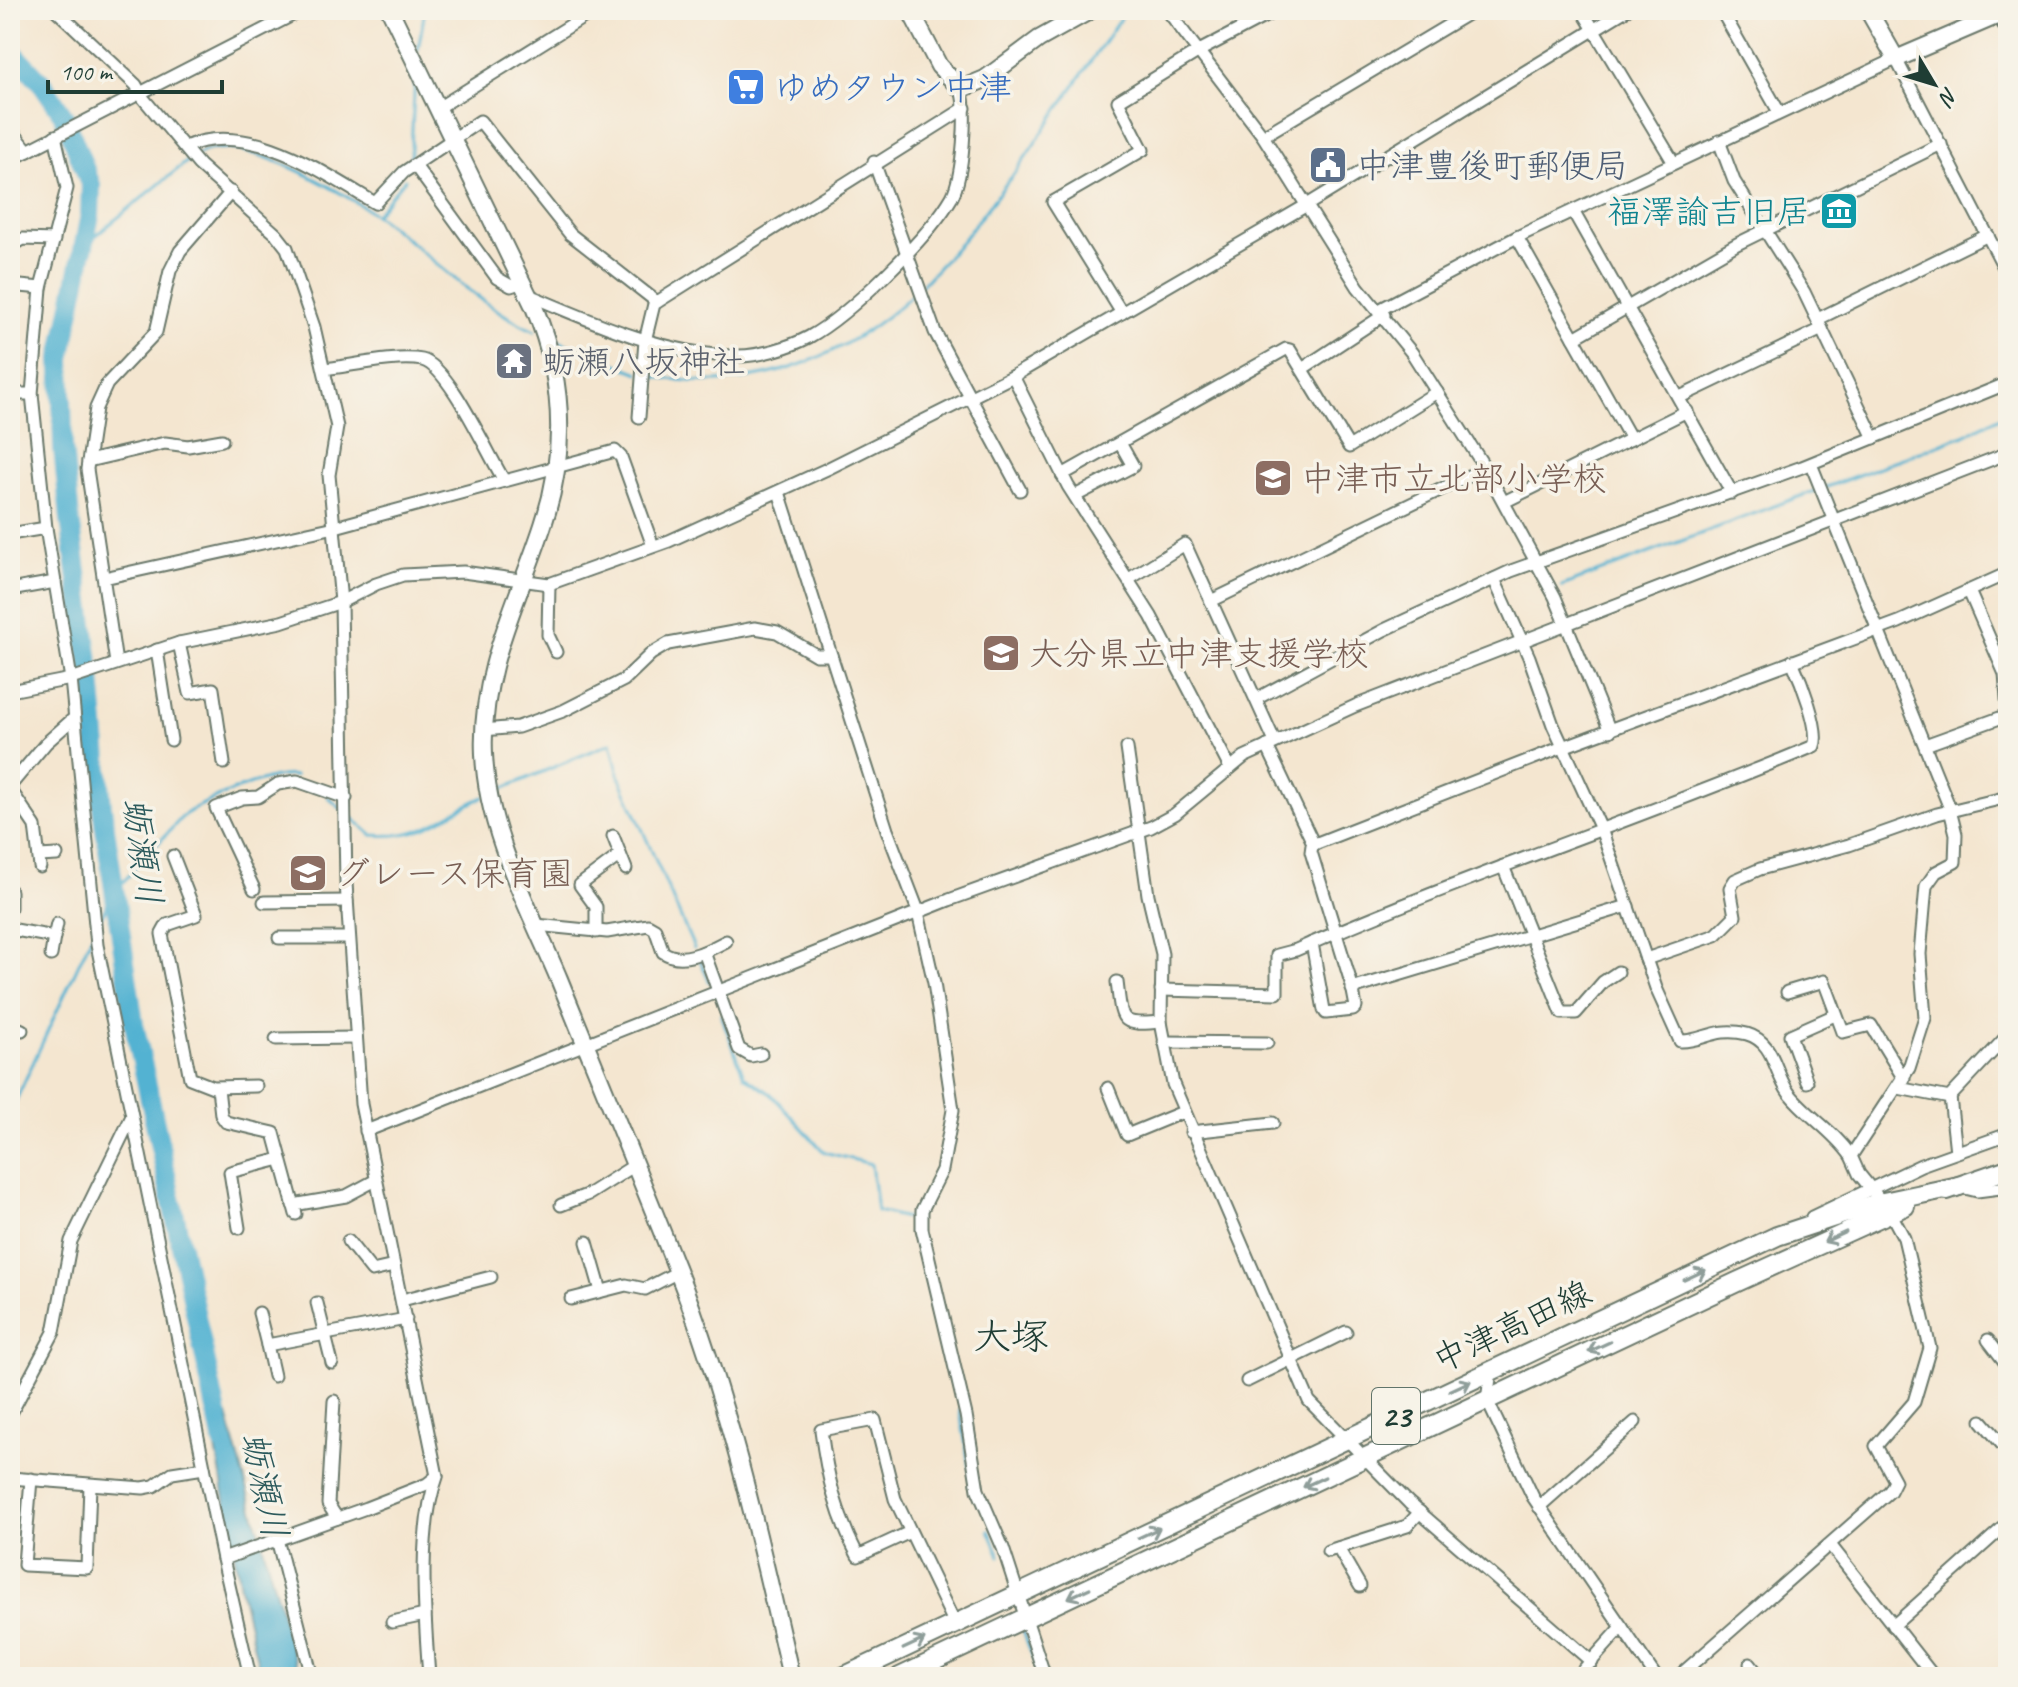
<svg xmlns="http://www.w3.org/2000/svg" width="2018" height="1687" viewBox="0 0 2018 1687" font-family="Caveat,'Klee One',sans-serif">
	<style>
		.water { fill: #53b2d2; stroke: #397883; stroke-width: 2 }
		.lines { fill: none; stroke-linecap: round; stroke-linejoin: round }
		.stream { stroke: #53b2d2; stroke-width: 3 }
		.river { stroke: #53b2d2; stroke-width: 20 }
		.street-casing { stroke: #6a786b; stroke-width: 15 }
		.secondary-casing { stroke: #6a786b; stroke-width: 20 }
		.primary-casing { stroke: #6a786b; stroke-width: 22 }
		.street { stroke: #fff; stroke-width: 11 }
		.secondary { stroke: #fff; stroke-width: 16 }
		.primary { stroke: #fff; stroke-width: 18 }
		.oneway { stroke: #8f9e9a }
		.labels { text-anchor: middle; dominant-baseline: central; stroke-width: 7; stroke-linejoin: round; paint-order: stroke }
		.shield { fill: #f7f3e8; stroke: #60746a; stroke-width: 2 }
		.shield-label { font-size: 32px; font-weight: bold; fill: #1f3d34 }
		.shop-label { font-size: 34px; fill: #366cbe; stroke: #f7f3e8; text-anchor: start }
		.service-label { font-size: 34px; fill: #4e5e75; stroke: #f7f3e8; text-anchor: start }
		.culture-label { font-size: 34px; fill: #0d838f; stroke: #f7f3e8; text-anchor: end }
		.worship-label { font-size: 34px; fill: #5b616d; stroke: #f7f3e8; text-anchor: start }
		.education-label { font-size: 34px; fill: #785e54; stroke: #f7f3e8; text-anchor: start }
		.street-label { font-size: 34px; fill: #1f3d34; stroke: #f7f3e8 }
		.water-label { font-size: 36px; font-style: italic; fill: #2c5a5c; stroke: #f7f3e8 }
		.quarter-label { font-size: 38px; fill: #1f3d34; stroke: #f7f3e8 }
	</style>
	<rect width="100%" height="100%" fill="#f7f3e8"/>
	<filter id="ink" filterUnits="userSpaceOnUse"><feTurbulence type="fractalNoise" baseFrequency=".0125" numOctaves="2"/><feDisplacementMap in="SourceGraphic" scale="16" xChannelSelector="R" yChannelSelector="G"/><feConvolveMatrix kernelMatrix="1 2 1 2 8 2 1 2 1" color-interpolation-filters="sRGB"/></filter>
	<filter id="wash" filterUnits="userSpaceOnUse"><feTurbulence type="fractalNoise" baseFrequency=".006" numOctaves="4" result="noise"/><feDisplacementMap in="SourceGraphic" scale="32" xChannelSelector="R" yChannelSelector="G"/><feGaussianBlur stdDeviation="1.8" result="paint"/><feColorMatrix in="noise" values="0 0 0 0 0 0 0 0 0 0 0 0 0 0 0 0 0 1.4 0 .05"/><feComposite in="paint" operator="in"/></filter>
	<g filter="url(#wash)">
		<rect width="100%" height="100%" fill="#f4e6d0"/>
		<!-- water -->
		<path class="water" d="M227,1415l72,262h-38l-21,-90 -29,-168z"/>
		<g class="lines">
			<!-- stream -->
			<g class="stream">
				<path d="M418,50l7,-40"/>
				<path d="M195,156c36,-27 128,26 162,47 63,38 110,98 178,128"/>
				<path d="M410,165l5,-88"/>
				<path d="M375,215l30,-36"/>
				<path d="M83,246l106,-86"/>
				<path d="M922,285l39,-43 55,-71 110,-161"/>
				<path d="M553,339l86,34"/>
				<path d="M646,375c101,22 198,-14 270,-84"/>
				<path d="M1824,488l140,-53 44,-22"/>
				<path d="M1562,586l255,-96"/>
				<path d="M495,792l116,-49 8,33 75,172"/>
				<path d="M328,797l12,11"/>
				<path d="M349,815l23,20c55,4 67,-19 112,-38"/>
				<path d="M99,921l14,-28 71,-78c21,-14 87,-43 111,-39"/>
				<path d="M699,958l10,23"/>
				<path d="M721,1015l23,61 27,18 53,58 47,12 6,47 38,9 4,32 34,132"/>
				<path d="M10,1113l82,-178"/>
				<path d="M960,1410l13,79"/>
				<path d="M989,1530l11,26"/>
				<path d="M1022,1628l14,38"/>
			</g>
			<!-- river -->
			<path class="river" d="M10,49l31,33 23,34 27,69 -1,30 -29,144 2,89 7,71 21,159 11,130 32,216 89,419"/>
		</g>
	</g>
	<g filter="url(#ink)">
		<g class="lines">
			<defs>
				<g id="street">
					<path d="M56,10l80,75 7,13 56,67 77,69 11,14 27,79 23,100 -8,48 12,127 5,281 15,221 76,372 -10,8 -61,24 -143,51 27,118"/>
					<path d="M1167,10l96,126 95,151 54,66 73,115 70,129 55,134"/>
					<path d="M1582,10l92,153"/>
					<path d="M1721,10l58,102"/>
					<path d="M1996,12l12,20"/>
					<path d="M438,108l157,-98"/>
					<path d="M10,128l18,23"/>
					<path d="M55,136l12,52 -26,100 -9,106 14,134 25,151 26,266 126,614"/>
					<path d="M1263,136l211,-126"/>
					<path d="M1719,141l15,40 70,111 70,146"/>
					<path d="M185,147c63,-28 137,25 190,56l29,-31 76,-51 90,113 87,68"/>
					<path d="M10,160l292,-150"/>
					<path d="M874,162l61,170 85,158"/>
					<path d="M416,167l81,111 14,8 12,-4"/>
					<path d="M1573,211l159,282"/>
					<path d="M1517,237l114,202"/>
					<path d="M10,247l13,-8 31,1"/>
					<path d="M10,285l31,3"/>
					<path d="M529,295c61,26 142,62 209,61 22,0 52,-9 71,-19 40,-22 120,-100 143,-140 11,-21 16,-87 9,-108"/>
					<path d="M1379,310l138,-73 379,-178 112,216"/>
					<path d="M1122,313l-69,-111 90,-52 -25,-49 81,-50 78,-41"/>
					<path d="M1818,319l170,-84"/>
					<path d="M1574,338l163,-94 204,-100"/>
					<path d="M324,369c27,-3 73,-14 98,-9 27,6 66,95 82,120"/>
					<path d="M1302,369l82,-54"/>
					<path d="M1013,376l55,110 83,130 79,152"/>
					<path d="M10,394h22"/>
					<path d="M1680,397l142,-68"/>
					<path d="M639,417l6,-76 9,-37 311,-196"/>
					<path d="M88,461l77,-18 23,3 34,-6"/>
					<path d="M1062,475l224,-126 4,1 59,97 88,-55"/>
					<path d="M779,492l108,338 30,78 17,75 19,127 -11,60 -20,40v19l44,186 12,75 25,58 42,129"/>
					<path d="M1075,496l58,-30 -13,-23"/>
					<path d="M1504,502l183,-91"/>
					<path d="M10,534l36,-6"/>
					<path d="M104,578l231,-51 280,-76 6,6 32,89"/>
					<path d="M1129,579l56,-35 90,198"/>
					<path d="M1494,579l35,78 24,68 48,104 55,159 24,53c23,1 35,-15 67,-7 28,8 27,39 42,59 18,23 45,38 62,63"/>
					<path d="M549,584l-1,51 8,17"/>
					<path d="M10,590l45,-8"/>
					<path d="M1969,591l36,83 3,37"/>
					<path d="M1211,601l274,-133"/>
					<path d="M179,643l11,50 23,-4 11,74"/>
					<path d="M157,650l14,90"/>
					<path d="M116,663l-29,-194 9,-61 11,-24 49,-52 14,-61 10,-20 51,-59"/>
					<path d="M10,691l61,-12 108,-36 102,-21 60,-20 35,-18 27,-9 60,-3 86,12 120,-43 158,-72 186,-93 294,-171 319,-195"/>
					<path d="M1258,698l126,-68 127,-59 291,-104 206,-84"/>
					<path d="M483,730l35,-3 45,-16 61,-31 27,-26 17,-10 87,-16 22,4 39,23h15"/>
					<path d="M1925,745l83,-30"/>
					<path d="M1267,746l47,99"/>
					<path d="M1127,748l21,147 14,59 -1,68 12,62 136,317 100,102 183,159"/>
					<path d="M10,786l36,-43 28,-25"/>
					<path d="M10,789l25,37 5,41"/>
					<path d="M613,836l13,33"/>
					<path d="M39,856l18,-1"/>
					<path d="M173,856l23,59 -29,10 -5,9 28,144 23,9 43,-1"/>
					<path d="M1503,866l59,147h14l27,-31 15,-10"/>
					<path d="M254,889l-38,-81 26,-10 16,-1 20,-13 19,-3 49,17"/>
					<path d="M10,891v17"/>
					<path d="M264,902l83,-1"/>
					<path d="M536,925l71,7 41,-7 7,4 8,23c19,13 44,-1 63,-11"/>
					<path d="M10,929l44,8 3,-13"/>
					<path d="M596,932v-25l-16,-22 40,-30"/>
					<path d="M279,938h70"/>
					<path d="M1312,943l12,67 2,3 27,-3 3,-3 -4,-21 -41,-134 1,-7 243,-95 344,-128 109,-49"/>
					<path d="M704,952l35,97 12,7 10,-2"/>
					<path d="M51,955l3,-18"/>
					<path d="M1646,959l70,-24 19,-19 -5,-28 5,-8 25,-11 89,-24 88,-31 71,-17"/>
					<path d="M1117,982c5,40 2,44 44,40"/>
					<path d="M1352,989l276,-83"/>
					<path d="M1161,990l116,3v-38l19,-5c170,-75 347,-132 518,-204 7,-16 -14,-68 -22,-85"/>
					<path d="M1787,992l37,-11 19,51 28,-7 33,54"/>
					<path d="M10,1025l12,5"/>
					<path d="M276,1039l79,-1"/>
					<path d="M1164,1042l103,1"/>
					<path d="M1807,1082l-17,-47 45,-20"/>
					<path d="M218,1088l3,27 5,7 48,11 22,81"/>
					<path d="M1108,1088l19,47 56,-23"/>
					<path d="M1898,1088l52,10"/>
					<path d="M366,1131l583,-231 202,-73 24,-13 69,-57 111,-51 653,-253"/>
					<path d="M1191,1132l82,-9"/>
					<path d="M1956,1152l-6,-55 58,-62"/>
					<path d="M1961,1187l16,4 31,-4"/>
					<path d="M293,1205l53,-9 30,-16"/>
					<path d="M561,1205l28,-11 46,-29"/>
					<path d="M1812,1217l109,-52 87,-31"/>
					<path d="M239,1228l-9,-56 51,-13"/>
					<path d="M348,1241l24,30 22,-5"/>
					<path d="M587,1242l14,49"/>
					<path d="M571,1299l55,-14 19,4 33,-17"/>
					<path d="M402,1300l89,-23"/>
					<path d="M317,1303l15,60"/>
					<path d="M259,1313l8,32"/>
					<path d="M1988,1340l20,26"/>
					<path d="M1491,1371l-4,29 46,97 123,180"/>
					<path d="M274,1376l-7,-31 139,-26"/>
					<path d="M1247,1381l99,-49"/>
					<path d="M334,1401l-6,103 9,14"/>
					<path d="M10,1415l44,-83 17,-91 60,-123"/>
					<path d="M1982,1421l26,30"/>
					<path d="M10,1478l133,10 11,-2 18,-13 32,-5"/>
					<path d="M31,1479l-7,86 63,3 3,-83"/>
					<path d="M1539,1507l96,-85"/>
					<path d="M910,1532l-52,24c-22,-42 -31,-80 -37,-126l54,-10 20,79 60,125"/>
					<path d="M277,1539l35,138"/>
					<path d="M1831,1546l103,131"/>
					<path d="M1338,1548l22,38"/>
					<path d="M1328,1551l79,-25 13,-14"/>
					<path d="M392,1622l33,-7"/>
					<path d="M1893,1626l115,-103"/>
					<path d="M1750,1664l10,13"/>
					<path d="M429,1677c-4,-58 -12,-146 8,-200"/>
					<path d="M1577,1677l45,-50"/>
					<path d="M1678,1677l212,-186 5,-10 -19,-35 38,-44 16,-54 -26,-110 -14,-26 -31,-38 -8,-18 58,-88 16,-50 -5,-64 6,-68 10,-14 19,-10 1,-28 -7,-28 -138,-342"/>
				</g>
				<g id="secondary">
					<path d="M390,10l144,297c30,71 33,145 9,218 -25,77 -63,145 -59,229 3,78 45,154 75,225 39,96 79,192 117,288 53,134 83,270 115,410"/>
					<path d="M910,10l29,56 22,23 24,-10 54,-40 52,-29"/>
					<path d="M1868,10l28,49 112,-48"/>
				</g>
				<g id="primary">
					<path d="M1947,1190l61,-21"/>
					<path d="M843,1677l934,-441 97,-32 85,-18"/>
					<path d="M900,1677l837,-395 168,-76"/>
				</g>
			</defs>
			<!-- street casing -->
			<use href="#street" class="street-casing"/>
			<!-- secondary casing -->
			<use href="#secondary" class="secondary-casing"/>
			<!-- primary casing -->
			<use href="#primary" class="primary-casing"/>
			<!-- street -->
			<use href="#street" class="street"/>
			<!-- secondary -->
			<use href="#secondary" class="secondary"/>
			<!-- primary -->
			<use href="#primary" class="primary"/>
		</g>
		<!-- one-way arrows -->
		<defs><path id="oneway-shaft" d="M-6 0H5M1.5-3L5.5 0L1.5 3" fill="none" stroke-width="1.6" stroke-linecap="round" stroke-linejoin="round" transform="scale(2)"/></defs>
		<g class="oneway">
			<use href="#oneway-shaft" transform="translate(1835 1237) rotate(155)"/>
			<use href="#oneway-shaft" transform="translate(1695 1275) rotate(-25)"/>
			<use href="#oneway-shaft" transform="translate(1599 1347) rotate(155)"/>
			<use href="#oneway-shaft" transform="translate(1460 1386) rotate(-25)"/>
			<use href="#oneway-shaft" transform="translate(1314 1482) rotate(155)"/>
			<use href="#oneway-shaft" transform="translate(1149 1533) rotate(-25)"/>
			<use href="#oneway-shaft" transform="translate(1079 1593) rotate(155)"/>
			<use href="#oneway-shaft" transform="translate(914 1644) rotate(-25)"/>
		</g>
	</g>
	<!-- icons -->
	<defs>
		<symbol id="supermarket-square" viewBox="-11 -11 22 22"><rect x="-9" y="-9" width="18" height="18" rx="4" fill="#3f7fe0" stroke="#f7f3e8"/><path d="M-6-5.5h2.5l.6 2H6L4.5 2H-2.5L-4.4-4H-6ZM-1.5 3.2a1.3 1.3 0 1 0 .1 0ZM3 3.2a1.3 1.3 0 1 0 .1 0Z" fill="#fff"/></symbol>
		<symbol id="civic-square" viewBox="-11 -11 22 22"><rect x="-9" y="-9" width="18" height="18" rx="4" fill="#5c6f8a" stroke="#f7f3e8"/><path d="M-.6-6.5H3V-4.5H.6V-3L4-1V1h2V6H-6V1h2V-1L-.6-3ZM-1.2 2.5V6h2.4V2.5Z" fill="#fff"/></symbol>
		<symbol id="museum-square" viewBox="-11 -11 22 22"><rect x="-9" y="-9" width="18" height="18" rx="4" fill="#0f9aa8" stroke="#f7f3e8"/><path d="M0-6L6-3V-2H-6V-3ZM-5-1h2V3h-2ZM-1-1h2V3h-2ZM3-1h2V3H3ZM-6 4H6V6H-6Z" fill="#fff"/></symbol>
		<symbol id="temple-square" viewBox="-11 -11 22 22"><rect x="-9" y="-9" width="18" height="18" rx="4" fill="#6b7280" stroke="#f7f3e8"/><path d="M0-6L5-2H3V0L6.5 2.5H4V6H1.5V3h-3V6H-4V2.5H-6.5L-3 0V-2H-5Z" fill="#fff"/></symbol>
		<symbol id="school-square" viewBox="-11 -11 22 22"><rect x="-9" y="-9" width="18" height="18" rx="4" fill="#8d6e63" stroke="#f7f3e8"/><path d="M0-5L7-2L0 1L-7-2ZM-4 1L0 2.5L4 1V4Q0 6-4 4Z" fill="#fff"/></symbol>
	</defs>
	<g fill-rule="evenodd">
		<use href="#supermarket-square" x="724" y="65" width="44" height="44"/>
		<use href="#civic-square" x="1306" y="143" width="44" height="44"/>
		<use href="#museum-square" x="1817" y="189" width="44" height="44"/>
		<use href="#temple-square" x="492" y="339" width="44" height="44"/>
		<use href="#school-square" x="1251" y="456" width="44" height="44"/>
		<use href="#school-square" x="979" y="631" width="44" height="44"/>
		<use href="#school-square" x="286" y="851" width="44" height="44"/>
	</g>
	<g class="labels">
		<!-- shield labels -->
		<rect class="shield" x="1372" y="1388" width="48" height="56" rx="6"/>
		<g class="shield-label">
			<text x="1396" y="1416">23</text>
		</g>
		<!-- shop labels -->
		<g class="shop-label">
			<text x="774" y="87">ゆめタウン中津</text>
		</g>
		<!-- service labels -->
		<g class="service-label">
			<text x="1356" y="165">中津豊後町郵便局</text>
		</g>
		<!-- culture labels -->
		<g class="culture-label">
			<text x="1811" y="211">福澤諭吉旧居</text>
		</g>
		<!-- worship labels -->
		<g class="worship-label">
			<text x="542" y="361">蛎瀬八坂神社</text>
		</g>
		<!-- education labels -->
		<g class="education-label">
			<text x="1301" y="478">中津市立北部小学校</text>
			<text x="1029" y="653">大分県立中津支援学校</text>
			<text x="336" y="873">グレース保育園</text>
		</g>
		<!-- street labels -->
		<g class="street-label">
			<text transform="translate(1512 1326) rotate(-25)">中津高田線</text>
		</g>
		<!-- water labels -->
		<g class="water-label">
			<text transform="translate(143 851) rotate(82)">蛎瀬川</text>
			<text transform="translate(265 1485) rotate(78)">蛎瀬川</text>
		</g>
		<!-- quarter labels -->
		<g class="quarter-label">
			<text x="1011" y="1336">大塚</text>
		</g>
	</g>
	<!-- margin -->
	<rect width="2018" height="1687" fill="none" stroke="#f7f3e8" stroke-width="40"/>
	<!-- north arrow -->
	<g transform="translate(1934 84) rotate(128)" stroke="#f7f3e8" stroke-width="6" paint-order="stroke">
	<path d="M0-6L14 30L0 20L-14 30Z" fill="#1f3d34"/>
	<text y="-12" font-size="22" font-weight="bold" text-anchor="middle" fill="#1f3d34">N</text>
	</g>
	<!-- scale -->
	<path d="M48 80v12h174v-12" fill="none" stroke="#1f3d34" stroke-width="4"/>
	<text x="60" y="80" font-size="24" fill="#1f3d34" stroke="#f7f3e8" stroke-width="6" paint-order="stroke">100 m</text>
</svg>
